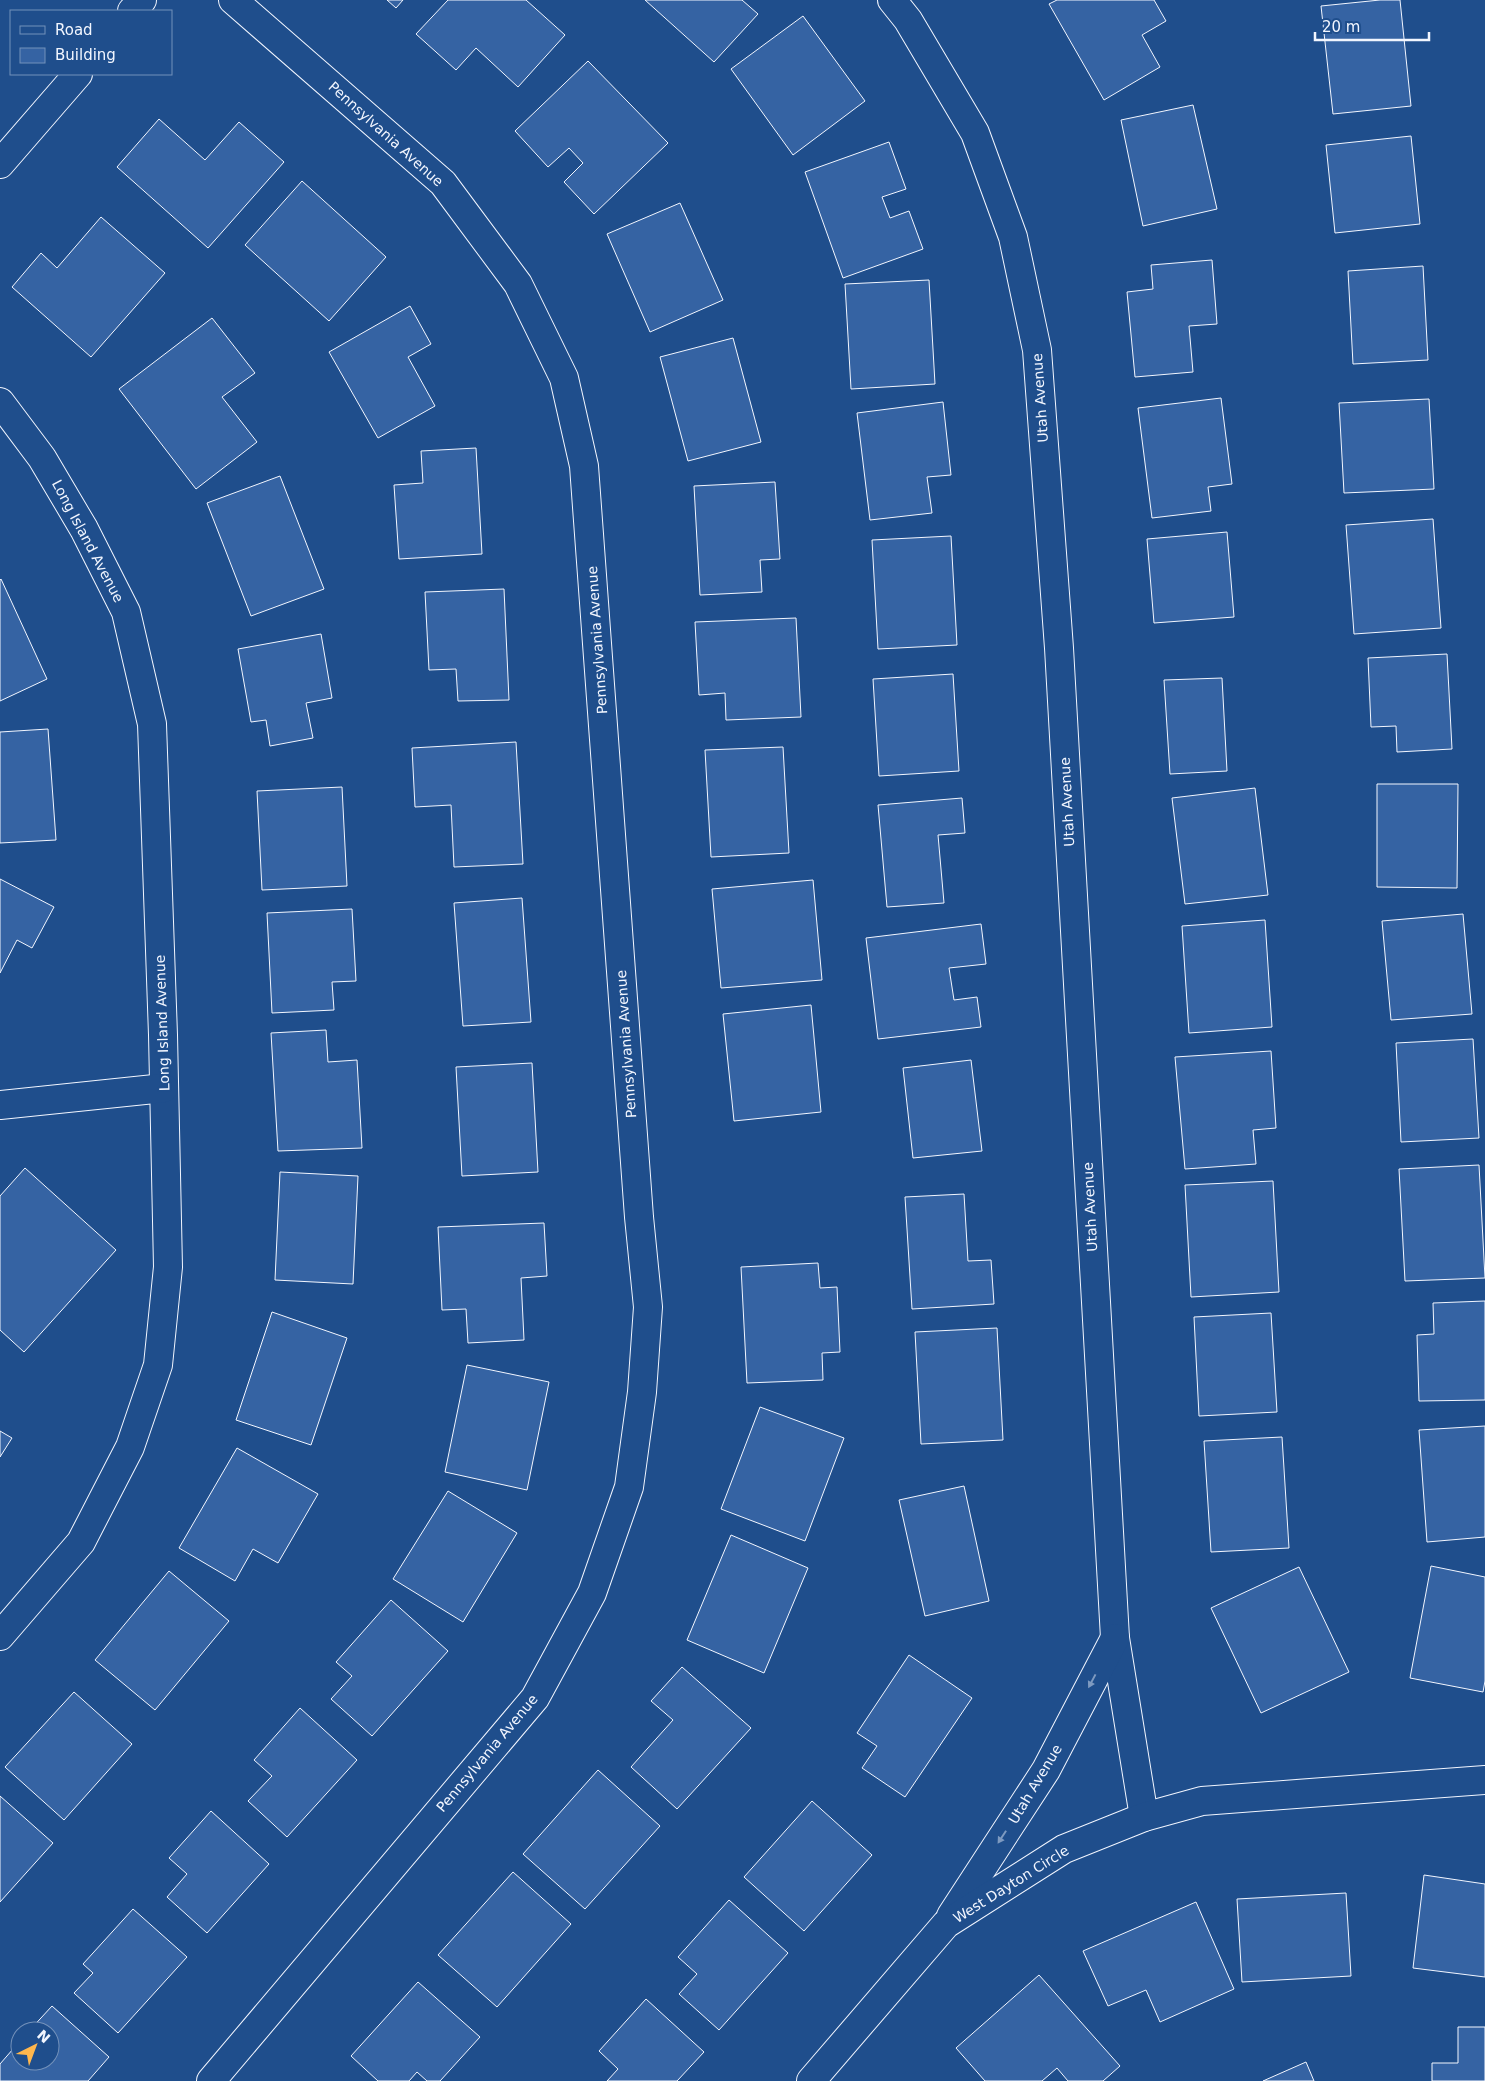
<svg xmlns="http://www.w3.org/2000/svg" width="1485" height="2081" viewBox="0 0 1485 2081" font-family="'DejaVu Sans',sans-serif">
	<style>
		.building { fill: #3563a3; stroke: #f2f6ff }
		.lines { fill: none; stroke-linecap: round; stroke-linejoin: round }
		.minor-casing { stroke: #f2f6ff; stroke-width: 30 }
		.minor { stroke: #1f4e8c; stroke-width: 28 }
		.oneway { fill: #7e9ac0 }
		.labels { text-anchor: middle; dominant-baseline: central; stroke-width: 4; stroke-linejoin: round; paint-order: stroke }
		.street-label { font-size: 14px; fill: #f2f6ff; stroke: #1f4e8c }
	</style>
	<rect width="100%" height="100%" fill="#1f4e8c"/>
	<!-- building -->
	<g class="building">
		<path d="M387,0h16l-7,8z"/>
		<path d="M448,0h78l39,35 -47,52 -42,-39 -20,22 -40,-36z"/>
		<path d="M645,0h97l16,14 -44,48z"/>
		<path d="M1057,0h97l12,21 -24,14 18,32 -56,33 -55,-96z"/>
		<path d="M1380,0h20l11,106 -78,8 -12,-108z"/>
		<path d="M803,16l62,85 -72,54 -62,-86z"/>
		<path d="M588,61l80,82 -74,71 -30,-32 19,-19 -14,-15 -21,19 -33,-36z"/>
		<path d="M1193,105l24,104 -74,17 -22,-106z"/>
		<path d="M159,119l46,41 34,-38 45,40 -76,86 -91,-81z"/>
		<path d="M1411,136l9,88 -85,9 -9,-88z"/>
		<path d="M889,142l17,47 -24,8 8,21 19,-7 14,38 -80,29 -38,-106z"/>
		<path d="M302,181l84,76 -57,64 -84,-76z"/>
		<path d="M680,203l43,97 -73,32 -43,-98z"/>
		<path d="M101,217l64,56 -74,84 -79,-70 29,-34 16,15z"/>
		<path d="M1212,260l5,64 -28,2 4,46 -58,5 -8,-85 26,-3 -2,-24z"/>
		<path d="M1423,266l5,94 -75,4 -5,-93z"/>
		<path d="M929,280l6,104 -84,5 -6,-105z"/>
		<path d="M410,306l21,38 -23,13 27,49 -57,32 -49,-86z"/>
		<path d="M212,318l43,55 -33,24 35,45 -61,47 -77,-100z"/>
		<path d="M733,338l28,104 -73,19 -28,-104z"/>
		<path d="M1221,398l11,86 -24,3 3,24 -59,7 -14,-110z"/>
		<path d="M1429,399l5,90 -90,4 -5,-90z"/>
		<path d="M943,402l8,73 -24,2 5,36 -62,7 -13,-107z"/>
		<path d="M476,448l6,106 -83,5 -5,-74 29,-2 -2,-32z"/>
		<path d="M280,476l44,113 -73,27 -44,-113z"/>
		<path d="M775,482l5,77 -20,1 2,32 -62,3 -6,-109z"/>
		<path d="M1433,519l8,109 -87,6 -8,-109z"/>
		<path d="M1227,532l7,85 -80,6 -7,-84z"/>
		<path d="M951,536l6,109 -79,4 -6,-109z"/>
		<path d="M1,579l46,100 -47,22v-121z"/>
		<path d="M504,589l5,111 -51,1 -2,-32 -27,1 -4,-78z"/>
		<path d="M796,618l5,99 -75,3 -1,-27 -26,2 -4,-73z"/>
		<path d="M321,634l11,64 -26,5 7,35 -43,8 -4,-26 -15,2 -13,-73z"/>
		<path d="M1447,654l5,95 -55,3 -1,-26 -25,1 -3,-69z"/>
		<path d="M953,674l6,97 -80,5 -6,-97z"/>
		<path d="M1222,678l5,93 -57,3 -6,-94z"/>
		<path d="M48,729l8,111 -56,3v-111z"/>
		<path d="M516,742l7,122 -69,3 -3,-62 -36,2 -3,-59z"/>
		<path d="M783,747l6,106 -78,4 -6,-107z"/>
		<path d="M1377,784h81l-1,104 -80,-1z"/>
		<path d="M342,787l5,99 -85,4 -5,-99z"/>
		<path d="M1255,788l13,107 -83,9 -13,-106z"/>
		<path d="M962,798l3,35 -27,2 6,68 -57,4 -9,-102z"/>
		<path d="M0,879l54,28 -22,41 -15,-8 -17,33z"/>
		<path d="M813,880l9,100 -101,8 -9,-99z"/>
		<path d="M522,898l9,124 -68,4 -9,-123z"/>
		<path d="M352,909l4,72 -24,1 2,28 -62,3 -5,-100z"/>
		<path d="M1463,914l9,100 -81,6 -9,-99z"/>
		<path d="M1265,920l7,107 -83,6 -7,-107z"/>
		<path d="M981,924l5,40 -37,4 5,32 23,-3 4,30 -103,12 -12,-101z"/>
		<path d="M811,1005l10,107 -87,9 -11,-107z"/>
		<path d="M326,1030l2,32 29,-2 5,88 -84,3 -7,-118z"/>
		<path d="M1473,1039l6,99 -78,4 -5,-99z"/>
		<path d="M1271,1051l5,77 -23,2 3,34 -71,5 -10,-112z"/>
		<path d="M971,1060l11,91 -69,7 -10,-90z"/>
		<path d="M532,1063l6,109 -76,4 -6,-109z"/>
		<path d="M1479,1165l6,113 -80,3 -6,-112z"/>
		<path d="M25,1168l91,82 -92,102 -24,-22v-134z"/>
		<path d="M280,1172l78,4 -5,108 -78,-4z"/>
		<path d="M1273,1181l6,111 -88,5 -6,-112z"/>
		<path d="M964,1194l4,67 23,-1 3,44 -82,5 -7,-112z"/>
		<path d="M544,1223l3,53 -26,2 3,62 -56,3 -2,-34 -24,1 -4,-83z"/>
		<path d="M818,1263l2,25 17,-1 3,65 -18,1 1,27 -76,3 -6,-116z"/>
		<path d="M1485,1301v99l-66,1 -2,-66 17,-1 -1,-31z"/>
		<path d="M272,1312l75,26 -36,107 -75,-25z"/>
		<path d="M1271,1313l6,99 -78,4 -5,-99z"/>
		<path d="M997,1328l6,112 -82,4 -6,-112z"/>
		<path d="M467,1365l82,17 -22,108 -82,-18z"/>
		<path d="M760,1407l84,31 -39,103 -84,-32z"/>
		<path d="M1485,1426v111l-58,5 -8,-112z"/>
		<path d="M0,1431l12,7 -12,19z"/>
		<path d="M1282,1437l7,111 -78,4 -7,-111z"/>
		<path d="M237,1448l81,46 -40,69 -25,-14 -18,32 -56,-33z"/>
		<path d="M964,1486l25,115 -64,15 -26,-116z"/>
		<path d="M448,1491l69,42 -54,89 -70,-43z"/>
		<path d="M731,1535l77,33 -44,105 -77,-33z"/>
		<path d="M1431,1566l54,11v104l-2,11 -73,-14z"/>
		<path d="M1299,1567l50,105 -88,41 -50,-105z"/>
		<path d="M169,1571l60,50 -74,89 -60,-50z"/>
		<path d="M391,1600l57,51 -76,85 -41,-37 21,-23 -16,-14z"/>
		<path d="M909,1655l63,43 -67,99 -43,-29 15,-22 -20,-13z"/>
		<path d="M682,1667l69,61 -74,81 -46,-42 42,-47 -22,-19z"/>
		<path d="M74,1692l58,52 -68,76 -59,-53z"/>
		<path d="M300,1708l57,52 -70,77 -39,-36 24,-25 -18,-16z"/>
		<path d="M598,1770l62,56 -75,83 -62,-55z"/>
		<path d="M0,1796l53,47 -53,59z"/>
		<path d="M812,1801l60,54 -68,76 -60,-54z"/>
		<path d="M211,1811l58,53 -62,69 -40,-36 20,-23 -18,-16z"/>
		<path d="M513,1872l58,52 -74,83 -59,-52z"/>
		<path d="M1424,1875l61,9v93l-72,-9z"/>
		<path d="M1346,1893l5,83 -109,6 -5,-83z"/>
		<path d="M729,1900l59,53 -69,77 -40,-36 18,-20 -19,-17z"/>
		<path d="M1196,1902l38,87 -74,33 -14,-32 -38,16 -25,-55z"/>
		<path d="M133,1909l54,48 -69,76 -44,-40 19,-20 -10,-9z"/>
		<path d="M1039,1975l81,91 -17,15h-35l-11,-13 -15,13h-57l-29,-33z"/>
		<path d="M418,1982l62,55 -40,44h-13l-10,-9 -8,9h-31l-27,-25z"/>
		<path d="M646,1999l58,53 -27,29h-70l11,-12 -19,-18z"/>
		<path d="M52,2006l57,51 -21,24h-88v-17l20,-23v20h30v-30h-21z"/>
		<path d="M1458,2027h27v54h-53v-18h26z"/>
		<path d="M1306,2062l8,19h-51z"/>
	</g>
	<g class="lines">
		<defs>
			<g id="minor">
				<path d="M892,0l16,20 67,113 38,104 24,113 22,298 56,990 29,179"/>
				<path d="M132,11l10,-11"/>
				<path d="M0,164l78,-90"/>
				<path d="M0,402l42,56 42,71 42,83 26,112 11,311 5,232 -10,98 -28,82 -49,95 -81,94"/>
				<path d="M0,1105l164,-17"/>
				<path d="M951,1916l95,-146 69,-132"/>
				<path d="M211,2081l324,-383 57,-105 37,-106 13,-95 6,-85 -9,-90 -55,-751 -20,-88 -46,-94 -75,-101 -210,-183"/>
				<path d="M811,2081l135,-157 118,-75 80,-32 58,-16 283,-21"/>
			</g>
		</defs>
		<!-- minor casing -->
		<use href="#minor" class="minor-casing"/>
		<!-- minor -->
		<use href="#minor" class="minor"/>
	</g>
	<!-- one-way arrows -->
	<defs><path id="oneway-solid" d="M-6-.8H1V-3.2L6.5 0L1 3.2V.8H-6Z" transform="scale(1.25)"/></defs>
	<g class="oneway">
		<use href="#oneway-solid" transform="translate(1092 1681) rotate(118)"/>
		<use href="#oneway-solid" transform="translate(1002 1837) rotate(123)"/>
	</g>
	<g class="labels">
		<!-- street labels -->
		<g class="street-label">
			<text transform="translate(386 134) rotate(42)">Pennsylvania Avenue</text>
			<text transform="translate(1040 398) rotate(-94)">Utah Avenue</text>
			<text transform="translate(88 541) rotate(62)">Long Island Avenue</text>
			<text transform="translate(597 640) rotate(-94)">Pennsylvania Avenue</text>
			<text transform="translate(1067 802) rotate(-93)">Utah Avenue</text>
			<text transform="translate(162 1023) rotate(-92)">Long Island Avenue</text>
			<text transform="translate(626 1044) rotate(-94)">Pennsylvania Avenue</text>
			<text transform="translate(1090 1207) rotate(-93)">Utah Avenue</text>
			<text transform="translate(487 1753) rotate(-50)">Pennsylvania Avenue</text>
			<text transform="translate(1035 1784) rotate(-59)">Utah Avenue</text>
			<text transform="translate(1011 1884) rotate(-32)">West Dayton Circle</text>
		</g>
	</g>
	<!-- legend -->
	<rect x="10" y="10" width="162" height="65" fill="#1f4e8c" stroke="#7391ba"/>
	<rect x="20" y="26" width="25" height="8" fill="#1f4e8c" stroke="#7391ba"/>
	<text x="55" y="35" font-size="15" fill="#f2f6ff">Road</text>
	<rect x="20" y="48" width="25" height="15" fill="#3563a3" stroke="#7391ba"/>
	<text x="55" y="60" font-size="15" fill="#f2f6ff">Building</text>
	<!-- north arrow -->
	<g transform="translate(35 2046) rotate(42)"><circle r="24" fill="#1f4e8c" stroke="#7391ba"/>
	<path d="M0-4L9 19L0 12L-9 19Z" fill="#ffb74d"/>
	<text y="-8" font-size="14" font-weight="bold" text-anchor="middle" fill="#f2f6ff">N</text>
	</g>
	<!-- scale -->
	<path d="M1315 32v8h114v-8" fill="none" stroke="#f2f6ff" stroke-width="2.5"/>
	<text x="1322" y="32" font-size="15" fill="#f2f6ff" stroke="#1f4e8c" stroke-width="4" paint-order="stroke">20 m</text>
</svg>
